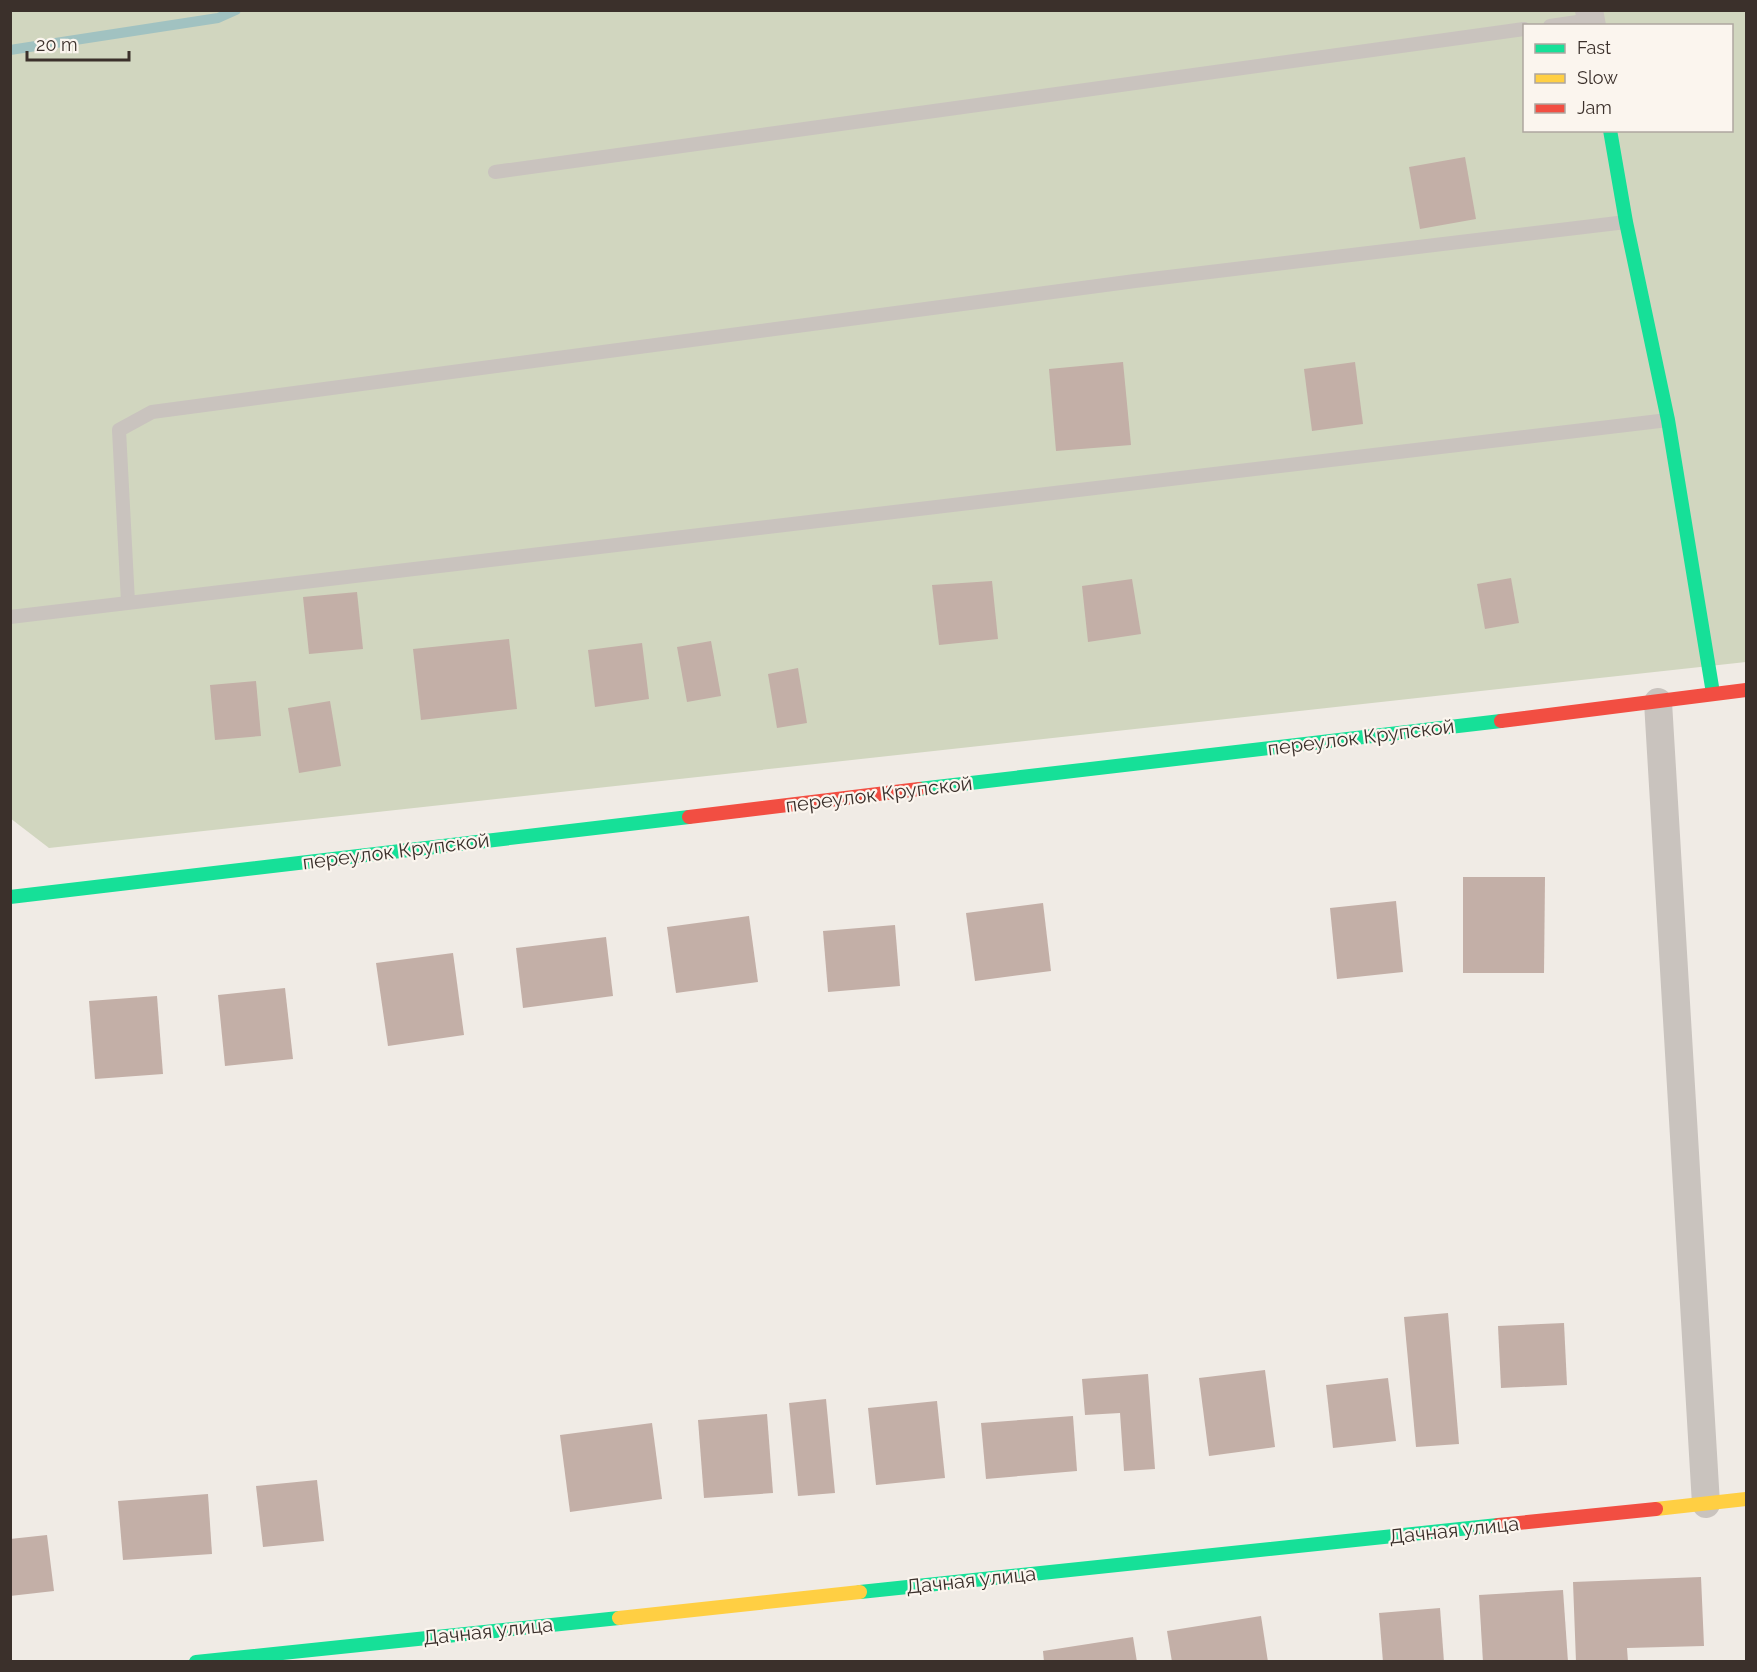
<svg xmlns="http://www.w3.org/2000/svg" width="1757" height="1672" viewBox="0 0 1757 1672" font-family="Raleway,sans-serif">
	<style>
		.green { fill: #d1d6bf; fill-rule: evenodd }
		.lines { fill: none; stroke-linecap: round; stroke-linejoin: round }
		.stream { stroke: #a1c2c1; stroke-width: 10 }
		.building { fill: #c3afa7 }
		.lane { stroke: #c9c3be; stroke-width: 14 }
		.street { stroke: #c9c3be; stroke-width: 28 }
		.fast { stroke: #16e098; stroke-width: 14 }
		.slow { stroke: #ffcf43; stroke-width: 14 }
		.jam { stroke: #f24e42; stroke-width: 14 }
		.labels { text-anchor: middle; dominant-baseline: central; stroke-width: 4.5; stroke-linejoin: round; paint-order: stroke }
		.street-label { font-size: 20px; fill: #3b302b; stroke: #fbf5ee }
	</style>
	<rect width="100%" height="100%" fill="#f0ebe5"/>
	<!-- green -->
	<path class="green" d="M10,11h1736v651l-1697,186 -39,-30zM1524,26h208v104h-208z"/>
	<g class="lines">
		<!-- stream -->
		<path class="stream" d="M10,50l208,-32 18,-8"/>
	</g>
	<!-- building -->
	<g class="building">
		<path d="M1465,157l11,62 -56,10 -11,-62z"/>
		<path d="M1123,362l8,83 -75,6 -7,-82z"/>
		<path d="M1355,362l8,62 -51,7 -8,-62z"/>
		<path d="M1511,578l8,45 -34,6 -8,-45z"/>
		<path d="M1132,579l9,55 -53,8 -6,-56z"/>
		<path d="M992,581l6,58 -59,6 -7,-60z"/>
		<path d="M357,592l6,57 -54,5 -6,-57z"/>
		<path d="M509,639l8,70 -96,11 -8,-71z"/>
		<path d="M711,641l10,55 -34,6 -10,-55z"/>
		<path d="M642,643l7,56 -54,8 -7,-57z"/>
		<path d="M798,668l9,55 -30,5 -9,-54z"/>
		<path d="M256,681l5,55 -46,4 -5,-55z"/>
		<path d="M330,701l11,65 -42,7 -11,-65z"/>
		<path d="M1463,877h82l-1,96h-81z"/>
		<path d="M1396,901l7,71 -66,7 -7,-71z"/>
		<path d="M1043,903l8,68 -76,10 -9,-68z"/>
		<path d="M749,916l9,66 -82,11 -9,-66z"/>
		<path d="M895,925l5,61 -72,6 -5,-61z"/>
		<path d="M606,937l7,59 -90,12 -7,-60z"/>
		<path d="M453,953l11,82 -76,11 -12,-83z"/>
		<path d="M285,988l8,71 -68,7 -7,-71z"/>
		<path d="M157,996l6,78 -68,5 -6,-78z"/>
		<path d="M1448,1313l11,131 -43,3 -12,-130z"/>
		<path d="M1564,1323l3,62 -66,3 -3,-62z"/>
		<path d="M1265,1370l10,77 -66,9 -10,-78z"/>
		<path d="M1148,1374l7,95 -31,2 -4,-58 -35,2 -3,-36z"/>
		<path d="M1388,1378l8,63 -63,7 -7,-63z"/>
		<path d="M826,1399l9,94 -37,3 -9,-93z"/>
		<path d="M937,1401l8,77 -69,7 -8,-77z"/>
		<path d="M767,1414l6,79 -69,5 -6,-78z"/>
		<path d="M1073,1416l4,55 -91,8 -5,-56z"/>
		<path d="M652,1423l10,76 -92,13 -10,-77z"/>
		<path d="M317,1480l7,61 -61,6 -7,-61z"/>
		<path d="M208,1494l4,60 -89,6 -5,-59z"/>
		<path d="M47,1535l7,56 -44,5v-57z"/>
		<path d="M1701,1577l3,69 -77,2 1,14h-52l-3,-80z"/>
		<path d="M1563,1590l5,72h-85l-4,-67z"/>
		<path d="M1440,1608l4,54h-61l-4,-49z"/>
		<path d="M1261,1616l7,46h-96l-5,-31z"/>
		<path d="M1133,1637l4,25h-93l-1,-11z"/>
	</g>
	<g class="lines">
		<!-- lane -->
		<g class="lane">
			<path d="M1550,26l41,-6"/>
			<path d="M495,172l1029,-143"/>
			<path d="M128,602l-9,-172 33,-18 983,-131 491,-59"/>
			<path d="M10,617l1658,-197"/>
		</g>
		<!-- street -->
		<g class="street">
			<path d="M1589,10l3,16"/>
			<path d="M1658,702l48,802"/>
		</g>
		<!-- fast -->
		<g class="fast">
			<path d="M1610,130l16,92 42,198 45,273"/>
			<path d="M919,789l582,-68"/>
			<path d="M10,897l679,-80"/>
			<path d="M860,1592l638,-67"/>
			<path d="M196,1662l423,-44"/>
		</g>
		<!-- slow -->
		<g class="slow">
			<path d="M1656,1509l90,-10"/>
			<path d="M619,1618l241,-26"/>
		</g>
		<!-- jam -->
		<g class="jam">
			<path d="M1501,721l245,-31"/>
			<path d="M689,817l230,-28"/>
			<path d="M1498,1525l158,-16"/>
		</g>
	</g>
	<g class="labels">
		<!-- street labels -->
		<g class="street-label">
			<text transform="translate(1361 737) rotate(-7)">переулок Крупской</text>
			<text transform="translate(879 794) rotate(-7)">переулок Крупской</text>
			<text transform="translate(396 851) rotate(-7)">переулок Крупской</text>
			<text transform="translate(1454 1530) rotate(-6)">Дачная улица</text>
			<text transform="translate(971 1580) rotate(-6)">Дачная улица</text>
			<text transform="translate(488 1631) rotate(-6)">Дачная улица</text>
		</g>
	</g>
	<!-- border -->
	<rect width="1757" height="1672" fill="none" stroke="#3b302b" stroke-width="24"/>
	<!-- legend -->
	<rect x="1523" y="24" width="210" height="108" fill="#fbf5ee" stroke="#aea6a0" stroke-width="1.5"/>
	<rect x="1535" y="44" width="30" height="9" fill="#16e098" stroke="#aea6a0" stroke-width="1.5"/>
	<text x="1577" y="54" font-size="18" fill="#3b302b">Fast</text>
	<rect x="1535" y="74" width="30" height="9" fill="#ffcf43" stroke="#aea6a0" stroke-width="1.5"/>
	<text x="1577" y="84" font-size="18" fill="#3b302b">Slow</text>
	<rect x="1535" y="104" width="30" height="9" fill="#f24e42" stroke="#aea6a0" stroke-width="1.5"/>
	<text x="1577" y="114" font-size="18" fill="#3b302b">Jam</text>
	<!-- scale -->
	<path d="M27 51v9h102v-9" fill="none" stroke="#3b302b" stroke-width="3"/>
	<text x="36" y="51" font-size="18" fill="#3b302b" stroke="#fbf5ee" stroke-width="4.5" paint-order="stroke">20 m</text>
</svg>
